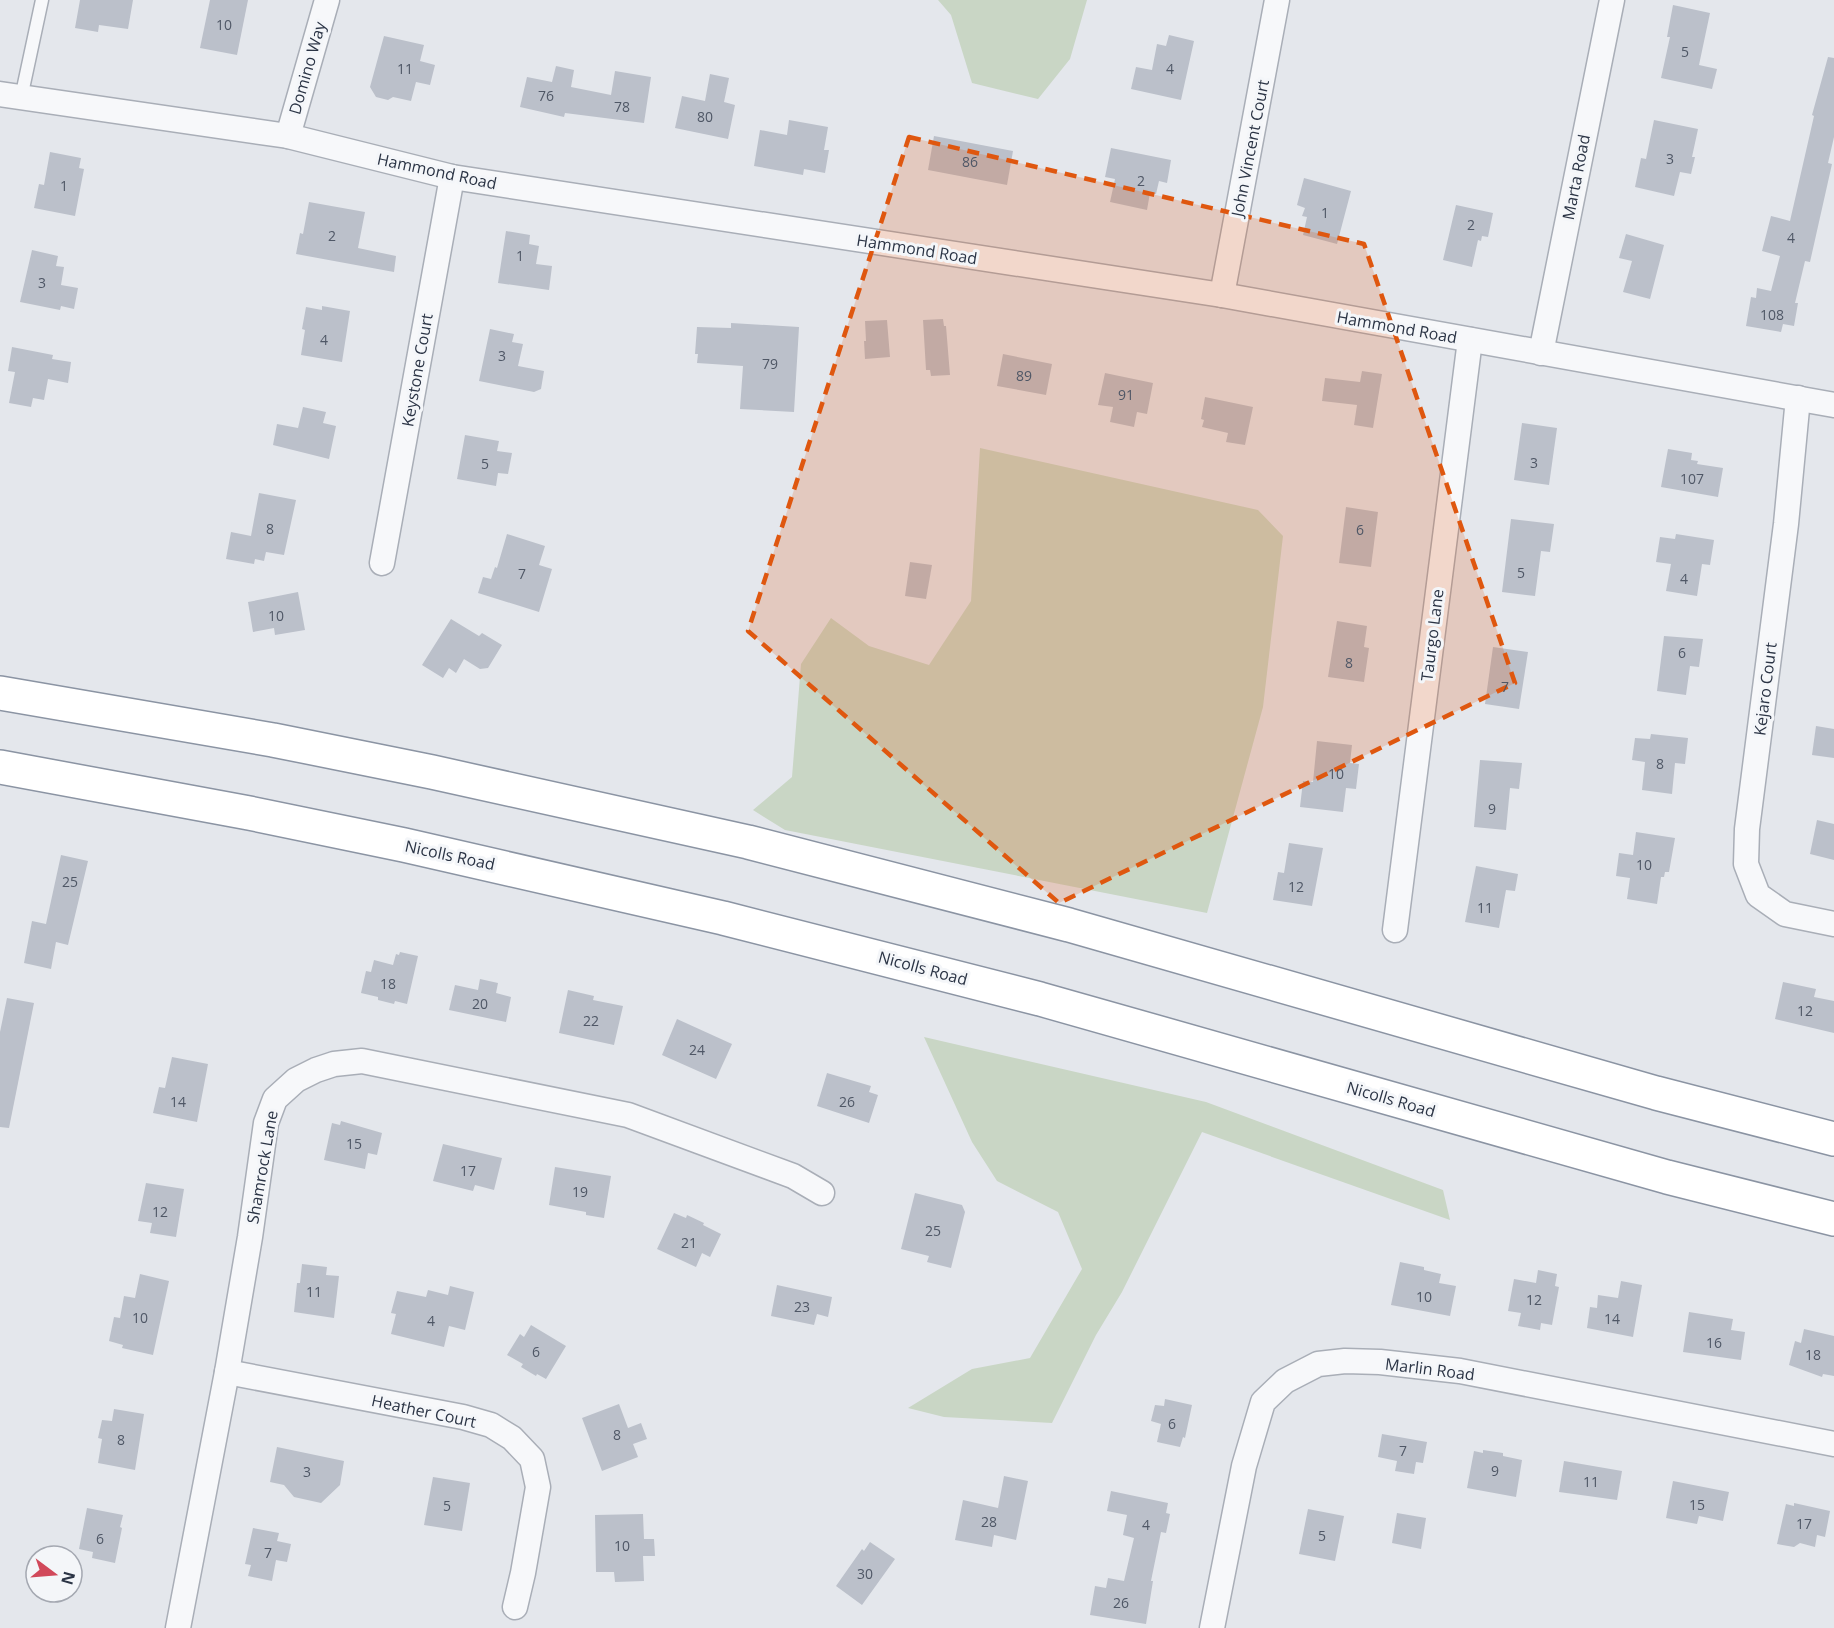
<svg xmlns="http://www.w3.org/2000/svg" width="1834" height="1628" viewBox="0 0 1834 1628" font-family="'Open Sans',sans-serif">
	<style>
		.green { fill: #c9d6c5 }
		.building { fill: #bbc0ca }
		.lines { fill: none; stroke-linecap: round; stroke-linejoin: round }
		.lane-casing { stroke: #a9aeb7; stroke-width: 15 }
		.street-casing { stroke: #a9aeb7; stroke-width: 27 }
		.highway-casing { stroke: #8b94a3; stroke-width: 36 }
		.lane { stroke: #f7f8fa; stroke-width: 12 }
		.street { stroke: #f7f8fa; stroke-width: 24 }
		.highway { stroke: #fff; stroke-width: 33 }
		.marked { fill: #df570f; fill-opacity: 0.2; stroke: #df570f; stroke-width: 4.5; stroke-dasharray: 12 8; stroke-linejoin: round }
		.labels { text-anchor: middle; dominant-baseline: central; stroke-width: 6; stroke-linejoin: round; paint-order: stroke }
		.number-label { font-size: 14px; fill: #4f5766 }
		.street-label { font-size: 16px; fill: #2b3445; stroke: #f4f6f9 }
	</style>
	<rect width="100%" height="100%" fill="#e4e7ec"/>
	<!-- green -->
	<g class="green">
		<path d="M938,0h149l-17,59 -32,40 -66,-16 -21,-68z"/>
		<path d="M980,448l278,62 25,26 -20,171 -56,206 -422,-83 -32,-20 39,-33 9,-113 30,-46 38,28 60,19 42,-64z"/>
		<path d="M924,1037l282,65 237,88 7,30 -248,-88 -80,160 -26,43 -44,88 -108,-6 -36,-9 64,-39 58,-11 52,-89 -24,-57 -61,-31 -25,-39z"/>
	</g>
	<!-- building -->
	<g class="building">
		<path d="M80,0h53l-5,29 -29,-4 -1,7 -23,-4z"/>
		<path d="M210,0h38l-11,55 -37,-7z"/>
		<path d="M1673,5l37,8 -11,52 18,4 -5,20 -51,-11 9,-41h-3z"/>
		<path d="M1169,35l25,6 -13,59 -50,-11 5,-22 16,3 5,-26 9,2z"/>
		<path d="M384,36l40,9 -4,16 15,4 -5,20 -14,-3 -5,19 -18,-4 -5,3 -12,-3 -6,-10z"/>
		<path d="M1828,57l6,1v79l-6,26 4,1 -22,98 -5,-1 -10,42h3l-4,23 -11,-2 -2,8 -35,-6 5,-29 5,1 1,-10 14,3 9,-35 -18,-5 9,-35 19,5 24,-105 -2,-1z"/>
		<path d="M556,66l18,4 -3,17 40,8 4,-24 36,6 -7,46 -79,-10 -1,4 -44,-10 7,-30 25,5z"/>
		<path d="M710,74l19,4 -5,24 11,3 -7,34 -53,-11 7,-32 23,5z"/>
		<path d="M789,120l39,7 -4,23h5l-4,23 -21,-4 -1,6 -49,-9 6,-36 27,5z"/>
		<path d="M1654,120l44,9 -6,28h3l-4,17 -11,-2 -6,24 -39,-9 6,-29 5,1z"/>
		<path d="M934,136l79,15 -6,34 -79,-15z"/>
		<path d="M1111,148l60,12 -4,23 -8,-2 -3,13 -6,-1 -3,17 -37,-8 5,-23 -10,-2z"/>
		<path d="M50,152l31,6 -2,10 5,1 -9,47 -41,-8 5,-24 5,1z"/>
		<path d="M1304,178l47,13 -14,53 -34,-9 4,-18 -5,-1 3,-8 -8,-3z"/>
		<path d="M309,202l56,10 -7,36 38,8 -2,16 -98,-18 4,-21 3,1z"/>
		<path d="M1456,205l37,8 -5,24 -6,-1 -1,5 -3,-1 -6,27 -29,-7z"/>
		<path d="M506,231l24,4 -1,9 10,2 -3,18 16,2 -3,24 -51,-7z"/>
		<path d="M1626,234l38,11 -14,54 -27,-7 9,-31 -13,-3z"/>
		<path d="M32,250l26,6 -2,10 8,1 -3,18 17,3 -4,21 -13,-3 -1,4 -40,-8z"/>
		<path d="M322,306l28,5 -8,51 -41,-7 4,-25 -3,-1 4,-22 16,3z"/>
		<path d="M943,319l1,7h2l4,49 -19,1 -1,-6h-4l-3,-50z"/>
		<path d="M887,320l3,37 -25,2 -1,-18h2l-1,-20z"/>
		<path d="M731,323l68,4 -5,85 -54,-3 3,-43 -46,-3 1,-9h-3l2,-27 34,1z"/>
		<path d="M490,329l24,5 -2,8 11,2 -5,22 26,5 -3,18 -7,3 -55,-11z"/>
		<path d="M12,347l41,8 -1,4 19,3 -3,21 -20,-4 -4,21 -11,-2 -2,9 -22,-4 6,-31 -7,-1z"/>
		<path d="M1003,354l49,10 -6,31 -49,-9z"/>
		<path d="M1362,371l20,3 -9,54 -19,-3 3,-20 -35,-4 3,-23 35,4z"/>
		<path d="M1105,373l48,10 -6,31 -10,-2 -3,15 -24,-5 3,-15 -15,-2z"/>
		<path d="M1205,397l48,10 -8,38 -19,-3 2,-9 -26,-6 2,-7 -3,-1z"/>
		<path d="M303,407l23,5 -3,11 13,3 -7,33 -56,-14 4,-21 21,4z"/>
		<path d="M1522,423l35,5 -8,57 -35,-5z"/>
		<path d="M465,435l34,6 -2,10 15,2 -4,21 -10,-1 -2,13 -39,-7z"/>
		<path d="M1668,449l24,4 -1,7 7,1 -1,3 26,4 -5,29 -57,-10z"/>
		<path d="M259,493l37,7 -12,55 -18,-3 -2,9 -9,-2 -1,5 -28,-5 5,-27 20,4z"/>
		<path d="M1346,507l32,5 -7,55 -32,-4z"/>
		<path d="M1511,519l43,5 -4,28 -9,-1 -6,45 -33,-4z"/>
		<path d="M507,534l38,12 -6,19 13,4 -13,43 -61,-19 5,-16 8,2 4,-12 2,1z"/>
		<path d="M1676,534l38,6 -4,25 -8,-1 -5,32 -31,-5 5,-27 -15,-2 4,-25 15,2z"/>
		<path d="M910,562l22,3 -6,34 -21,-3z"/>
		<path d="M298,592l7,38 -30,5 -1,-7 -21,4 -5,-30z"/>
		<path d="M451,619l28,17 3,-3 20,12 -14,23 -8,1 -16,-10 -8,14 -7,-5 -6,10 -21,-13z"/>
		<path d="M1337,621l30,5 -3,21 5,1 -5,34 -36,-5z"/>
		<path d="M1664,636l39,3 -4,28 -9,-1 -4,29 -29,-4z"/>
		<path d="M1493,647l35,5 -9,57 -34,-5z"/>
		<path d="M1816,726l18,3v29l-22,-3z"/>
		<path d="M1651,734l37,4 -3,26 -10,-1 -3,31 -30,-4 3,-28 -13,-2 3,-22 15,1z"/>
		<path d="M1317,741l35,4 -2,18 9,1 -3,25 -10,-1 -3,24 -43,-5 3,-26 10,1z"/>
		<path d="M1480,760l42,3 -3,26 -9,-1 -4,42 -32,-3z"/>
		<path d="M1817,820l17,4v36l-24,-6z"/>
		<path d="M1636,832l39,6 -6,34h-4l-1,5h-3l-4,27 -30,-5 3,-21 -14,-2 3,-23 14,2z"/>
		<path d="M1289,843l34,5 -11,58 -39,-6 5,-28 6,1z"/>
		<path d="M61,855l27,6 -20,84 -12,-3 -5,27 -27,-6 8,-42 14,3z"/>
		<path d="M1476,866l42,8 -3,17 -9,-1 -7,38 -34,-6z"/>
		<path d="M400,952l18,4 -11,48 -12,-3 -1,3 -16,-4v-3l-17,-4 5,-22 5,1 3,-12 19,5 3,-11 3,1z"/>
		<path d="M480,979l18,4 -2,10 15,4 -5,25 -57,-12 6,-25 23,5z"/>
		<path d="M1783,982l33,7 -2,8 20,4v32l-59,-14z"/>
		<path d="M568,990l26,6 -1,4 30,6 -9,39 -55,-12z"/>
		<path d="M7,998l27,5 -25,125 -9,-1v-95z"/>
		<path d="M677,1019l55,25 -16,35 -54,-24z"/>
		<path d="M172,1057l36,7 -11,58 -44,-9 6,-26 6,1z"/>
		<path d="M827,1073l44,13 -2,6 9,3 -9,28 -52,-17z"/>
		<path d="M341,1121l41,12 -5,22 -9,-2 -3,16 -41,-9 8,-37 8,2z"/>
		<path d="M443,1144l59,14 -8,32 -19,-5 -2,6 -40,-10z"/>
		<path d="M555,1167l56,9 -7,42 -18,-3v-3l-37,-7z"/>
		<path d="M146,1183l38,6 -8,48 -26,-4 2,-10 -14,-2z"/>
		<path d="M915,1193l47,12 3,7 -14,56 -24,-6 2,-6 -28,-7z"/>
		<path d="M674,1213l12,5 1,-3 17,8 -1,2 18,9 -11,23 -8,-4 -6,14 -39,-18z"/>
		<path d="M1400,1262l24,5v3l17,4 -2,9 17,3 -6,30 -59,-11z"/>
		<path d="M302,1264l25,3 -1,8 13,1 -5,42 -40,-6 3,-29h3z"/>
		<path d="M1538,1270l19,4 -2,12 4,1 -7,38 -11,-2 -1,7 -22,-4 3,-13 -13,-2 6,-32 22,4z"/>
		<path d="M140,1274l29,7 -16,74 -31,-7 1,-3 -14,-4 5,-24 6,1 4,-22 11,2z"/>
		<path d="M1621,1281l21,4 -9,52 -46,-9 3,-21 7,1 1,-13 20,3z"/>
		<path d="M777,1285l55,12 -4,20 -11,-3 -3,11 -43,-9z"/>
		<path d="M450,1286l24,6 -9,38 -16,-4 -5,21 -53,-13 5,-20 -5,-1 6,-22 29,6 2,-7 20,5z"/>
		<path d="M1689,1312l44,7 -2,11 14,2 -4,28 -58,-8z"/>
		<path d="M531,1325l35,21 -20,33 -9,-5 -1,2 -15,-9 2,-3 -16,-9 13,-21 4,3z"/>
		<path d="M1804,1329l30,7v40l-11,-2 -1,3 -33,-12 6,-24 6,2z"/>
		<path d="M1165,1399l27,6 -7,33 -2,-1 -3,10 -23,-5 4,-18 -10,-3 4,-16 9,1z"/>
		<path d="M619,1404l9,24 13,-5 6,16 -14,5 5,13 -36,14 -20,-53z"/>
		<path d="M114,1409l30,5 -9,56 -37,-7 4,-24 -4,-1 4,-18 10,1z"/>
		<path d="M1382,1434l45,8 -4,21 -7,-1 -2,12 -19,-3 2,-10 -19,-4z"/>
		<path d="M277,1447l67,14 -4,24 -19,18 -27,-6 -10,-12 -14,-3z"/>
		<path d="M1483,1450l20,3v3l19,4 -6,37 -49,-9 7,-37 9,2z"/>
		<path d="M1564,1461l58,10 -5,29 -58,-8z"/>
		<path d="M1004,1476l24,5 -12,59 -22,-5 -2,12 -37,-7 8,-40 35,8z"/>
		<path d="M433,1477l37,6 -8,48 -38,-6z"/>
		<path d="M1673,1481l56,11 -6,29 -24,-5 -2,8 -31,-6z"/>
		<path d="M1111,1491l57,12 -2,10 4,1 -4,19 -5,-1 -10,49h2l-7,43 -56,-9 5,-29 11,2 2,-10 16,3 10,-43 -11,-3 4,-20 -20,-4z"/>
		<path d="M1794,1503l36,8 -5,26 -8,-2 -2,12 -15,-4 -6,4 -17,-3 9,-40 8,2z"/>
		<path d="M87,1508l36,7 -3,12 2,1 -7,35 -23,-5 1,-6 -14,-3z"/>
		<path d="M1308,1509l36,7 -9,45 -36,-7z"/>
		<path d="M1397,1513l29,5 -5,31 -29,-6z"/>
		<path d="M643,1514l1,25h10l1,17h-12l1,25 -29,1 -1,-10h-18l-1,-57z"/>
		<path d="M253,1528l26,5 -2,8 14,3 -4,18 -11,-2 -4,21 -24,-5 3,-11 -6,-1z"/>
		<path d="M870,1542l25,17 -33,46 -26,-19 26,-37 2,2z"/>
	</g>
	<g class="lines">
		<defs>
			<path id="lane" d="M21,98l21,-98"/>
			<g id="street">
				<path d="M0,94l288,42 164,41 770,118 612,110"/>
				<path d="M288,136l39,-136"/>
				<path d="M1222,295l55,-295"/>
				<path d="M1541,353l71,-353"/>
				<path d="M1798,398l-12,126 -39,305 -1,35 12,31 27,19 49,10"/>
				<path d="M382,563l70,-386"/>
				<path d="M1395,930l75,-590"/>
				<path d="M227,1372l236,45 28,8 21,13 20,21 6,28 -15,86 -8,34"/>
				<path d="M178,1628l49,-256 23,-135 16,-114 9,-24 21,-19 20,-10 18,-6 28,-3 266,54 165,61 29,17"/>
				<path d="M1212,1628l32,-162 19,-64 22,-21 33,-17 27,-3 35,1 80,9 374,73"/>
			</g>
			<g id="highway">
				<path d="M0,693l273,47 159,32 316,70 321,83 587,168 178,46"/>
				<path d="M0,767l249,46 155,32 319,73 317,81 627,178 167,42"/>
			</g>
		</defs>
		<!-- lane casing -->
		<use href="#lane" class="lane-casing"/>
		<!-- street casing -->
		<use href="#street" class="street-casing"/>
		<!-- highway casing -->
		<use href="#highway" class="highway-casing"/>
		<!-- lane -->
		<use href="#lane" class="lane"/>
		<!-- street -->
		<use href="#street" class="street"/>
		<!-- highway -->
		<use href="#highway" class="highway"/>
	</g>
	<!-- marked area -->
	<path class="marked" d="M909,137l455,107 151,439 -456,220 -311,-272z"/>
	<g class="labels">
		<!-- number labels -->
		<g class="number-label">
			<text x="224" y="24">10</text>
			<text x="1685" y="51">5</text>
			<text x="405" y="68">11</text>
			<text x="1170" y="68">4</text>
			<text x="546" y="95">76</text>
			<text x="622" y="106">78</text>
			<text x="705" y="116">80</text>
			<text x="1670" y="158">3</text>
			<text x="970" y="161">86</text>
			<text x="1141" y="180">2</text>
			<text x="64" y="185">1</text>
			<text x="1325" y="212">1</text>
			<text x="1471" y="224">2</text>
			<text x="332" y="235">2</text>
			<text x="1791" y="237">4</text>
			<text x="520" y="255">1</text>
			<text x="42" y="282">3</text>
			<text x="1772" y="314">108</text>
			<text x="324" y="339">4</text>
			<text x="502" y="355">3</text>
			<text x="770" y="363">79</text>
			<text x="1024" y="375">89</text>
			<text x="1126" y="394">91</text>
			<text x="1534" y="462">3</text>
			<text x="485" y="463">5</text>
			<text x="1692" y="478">107</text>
			<text x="270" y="528">8</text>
			<text x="1360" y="529">6</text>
			<text x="1521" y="572">5</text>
			<text x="522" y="573">7</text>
			<text x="1684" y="578">4</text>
			<text x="276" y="615">10</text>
			<text x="1682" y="652">6</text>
			<text x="1349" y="662">8</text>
			<text x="1505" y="686">7</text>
			<text x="1660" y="763">8</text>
			<text x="1336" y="773">10</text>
			<text x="1492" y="808">9</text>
			<text x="1644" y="864">10</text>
			<text x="70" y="881">25</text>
			<text x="1296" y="886">12</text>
			<text x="1485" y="907">11</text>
			<text x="388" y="983">18</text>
			<text x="480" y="1003">20</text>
			<text x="1805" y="1010">12</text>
			<text x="591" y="1020">22</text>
			<text x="697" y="1049">24</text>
			<text x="178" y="1101">14</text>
			<text x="847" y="1101">26</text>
			<text x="354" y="1143">15</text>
			<text x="468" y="1170">17</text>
			<text x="580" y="1191">19</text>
			<text x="160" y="1211">12</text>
			<text x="933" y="1230">25</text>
			<text x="689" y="1242">21</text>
			<text x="314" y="1291">11</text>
			<text x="1424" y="1296">10</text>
			<text x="1534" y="1299">12</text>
			<text x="802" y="1306">23</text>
			<text x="140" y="1317">10</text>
			<text x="1612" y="1318">14</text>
			<text x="431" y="1320">4</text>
			<text x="1714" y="1342">16</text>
			<text x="536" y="1351">6</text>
			<text x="1813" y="1354">18</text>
			<text x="1172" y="1423">6</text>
			<text x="617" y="1434">8</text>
			<text x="121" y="1439">8</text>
			<text x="1403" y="1450">7</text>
			<text x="1495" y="1470">9</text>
			<text x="307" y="1471">3</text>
			<text x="1591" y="1481">11</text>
			<text x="1697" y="1504">15</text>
			<text x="447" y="1505">5</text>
			<text x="989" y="1521">28</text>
			<text x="1804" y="1523">17</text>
			<text x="1146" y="1524">4</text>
			<text x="1322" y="1535">5</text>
			<text x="100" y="1538">6</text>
			<text x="622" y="1545">10</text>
			<text x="268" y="1552">7</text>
			<text x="865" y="1573">30</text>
			<text x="1121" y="1602">26</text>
		</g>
		<!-- street labels -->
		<g class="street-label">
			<text transform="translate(307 68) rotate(-74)">Domino Way</text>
			<text transform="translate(1250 148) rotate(-79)">John Vincent Court</text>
			<text transform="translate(437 171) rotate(12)">Hammond Road</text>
			<text transform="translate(1576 177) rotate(-79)">Marta Road</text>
			<text transform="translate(917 249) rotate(9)">Hammond Road</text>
			<text transform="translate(1397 327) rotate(10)">Hammond Road</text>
			<text transform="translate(417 370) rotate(-80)">Keystone Court</text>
			<text transform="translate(1432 635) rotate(-83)">Taurgo Lane</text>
			<text transform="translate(1765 689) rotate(-83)">Kejaro Court</text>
			<text transform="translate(450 855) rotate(12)">Nicolls Road</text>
			<text transform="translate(923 968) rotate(15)">Nicolls Road</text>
			<text transform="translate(1391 1099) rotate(16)">Nicolls Road</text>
			<text transform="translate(262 1167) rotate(-80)">Shamrock Lane</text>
			<text transform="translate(1430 1369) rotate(7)">Marlin Road</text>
			<text transform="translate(424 1411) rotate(12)">Heather Court</text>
		</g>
	</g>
	<!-- north arrow -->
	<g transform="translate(54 1574) rotate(106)"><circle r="28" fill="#f4f6f9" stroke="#a4a8b1" stroke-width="1.5"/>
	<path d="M0-4.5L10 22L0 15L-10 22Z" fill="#d1495b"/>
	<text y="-9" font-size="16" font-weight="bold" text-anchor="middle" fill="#2b3445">N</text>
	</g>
</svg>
